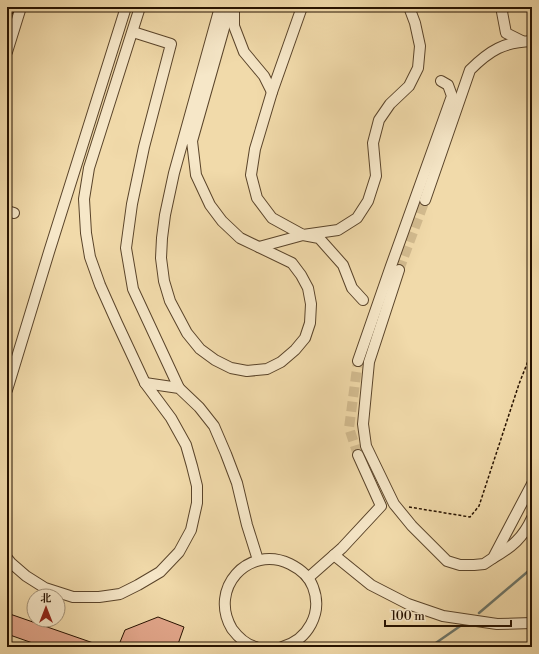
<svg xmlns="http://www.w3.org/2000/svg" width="539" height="654" viewBox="0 0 539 654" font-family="'Libre Bodoni','Noto Serif SC',serif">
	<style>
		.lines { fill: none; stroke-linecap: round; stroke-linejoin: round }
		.stream { stroke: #6d766a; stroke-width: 2.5 }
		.building { fill: #e3a78c; stroke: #271200 }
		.minor-tunnel { stroke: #d3bc90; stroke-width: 10; stroke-dasharray: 10 5; stroke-linecap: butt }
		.minor-casing { stroke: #5a442a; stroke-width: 12 }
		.major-casing { stroke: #271200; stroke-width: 14 }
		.path { stroke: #271200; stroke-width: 1.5; stroke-dasharray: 3 2; stroke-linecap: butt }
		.minor { stroke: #f6e7c8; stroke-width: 10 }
		.major { stroke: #f1daaa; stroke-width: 12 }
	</style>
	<rect width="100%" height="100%" fill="#f1daaa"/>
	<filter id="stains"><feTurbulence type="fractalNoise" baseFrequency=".005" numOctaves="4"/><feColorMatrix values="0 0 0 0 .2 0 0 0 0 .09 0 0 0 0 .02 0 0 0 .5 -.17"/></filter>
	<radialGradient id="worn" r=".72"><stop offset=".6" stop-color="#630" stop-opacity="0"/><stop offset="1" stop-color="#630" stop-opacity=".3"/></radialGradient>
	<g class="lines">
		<!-- stream -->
		<g class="stream">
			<path d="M479,613l53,-45"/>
			<path d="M430,647l36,-25"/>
		</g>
	</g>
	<!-- building -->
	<g class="building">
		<path d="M7,613l95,33v1h-58l-37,-13z"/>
		<path d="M158,617l26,10 -7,20h-59l7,-17z"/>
	</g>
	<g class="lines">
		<!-- minor-tunnel -->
		<g class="minor-tunnel">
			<path d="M399,270l26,-70"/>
			<path d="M358,455l-9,-27 9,-67"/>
		</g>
		<defs>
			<g id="minor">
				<path d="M220,7l-46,166 -9,42 -3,23 -1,20 3,23 6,20 17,32 13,16 15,11 16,8 16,3 20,-2 14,-7 14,-12 10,-12 5,-15 1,-19 -3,-16 -7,-13 -9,-12 -52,-25 -18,-17 -12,-16 -14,-30 -4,-34 38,-134"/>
				<path d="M234,7v19l10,26 20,24 8,16"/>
				<path d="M302,7l-30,85 -17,57 -4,26 6,23 15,20 31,17 35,-5 19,-12 11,-17 8,-25 -3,-33 6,-23 11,-16 19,-18 9,-18 2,-22 -5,-23 -6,-16"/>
				<path d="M504,7l-2,5 4,21 16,8"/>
				<path d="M133,32l38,12 -27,103 -12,57 -6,44 7,41 46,99"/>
				<path d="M7,52l14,-45"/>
				<path d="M425,200l45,-130c20,-20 34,-28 62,-29"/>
				<path d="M7,211l7,2"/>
				<path d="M259,247l44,-12 16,3 24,27 9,23 11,12"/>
				<path d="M399,270l-30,92 -6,62 3,22 28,58 18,22 35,35 13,4h14l10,-1 9,-6 39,-74"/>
				<path d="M358,361l33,-95 61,-170 -4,-11 -7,-4"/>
				<path d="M145,383l34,5 20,19 15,19 12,28 11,29 10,42 11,35"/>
				<path d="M7,390l42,-138 77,-245"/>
				<path d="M334,555l37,30 37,19 35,12 54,8 35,-1"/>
				<path d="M7,558l4,5 15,13 19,12 28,9h26l21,-3 18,-9 22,-13 19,-20 12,-22 6,-27v-17l-5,-20 -6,-21 -15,-27 -26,-35 -28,-60 -17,-38 -10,-28 -4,-24 -2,-34 5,-31 51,-161"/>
				<path d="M493,558c19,-11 30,-20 39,-40"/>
				<path d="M308,578l34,-30 39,-42 -23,-51"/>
				<path d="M256,647c-9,-2 -18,-10 -24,-18 -24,-40 16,-85 58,-65 10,5 19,12 23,23 10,26 -5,53 -31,60"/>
			</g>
			<path id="major" d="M7,10l1,-3"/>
		</defs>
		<!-- minor casing -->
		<use href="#minor" class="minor-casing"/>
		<!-- major casing -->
		<use href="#major" class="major-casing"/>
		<!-- path -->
		<path class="path" d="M409,507l61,10 9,-11 40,-122 13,-33"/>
		<!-- minor -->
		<use href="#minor" class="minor"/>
		<!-- major -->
		<use href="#major" class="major"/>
	</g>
	<!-- margin -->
	<rect width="539" height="654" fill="none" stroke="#f1daaa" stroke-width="24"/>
	<rect x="8" y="8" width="523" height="638" fill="none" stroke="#271200" stroke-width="2"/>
	<rect x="12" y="12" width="515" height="630" fill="none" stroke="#271200"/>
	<!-- north arrow -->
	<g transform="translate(46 608)"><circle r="19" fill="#f6e7c8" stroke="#a39278"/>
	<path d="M0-3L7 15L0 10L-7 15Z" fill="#8f2418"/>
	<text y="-6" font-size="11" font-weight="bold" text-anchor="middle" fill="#271200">北</text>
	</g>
	<!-- scale -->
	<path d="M385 620v6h126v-6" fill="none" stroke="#271200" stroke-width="2"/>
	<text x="391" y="620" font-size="12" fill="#271200" stroke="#f6e7c8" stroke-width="3" paint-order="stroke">100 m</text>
	<rect width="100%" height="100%" filter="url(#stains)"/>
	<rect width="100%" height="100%" fill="url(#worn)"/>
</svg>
